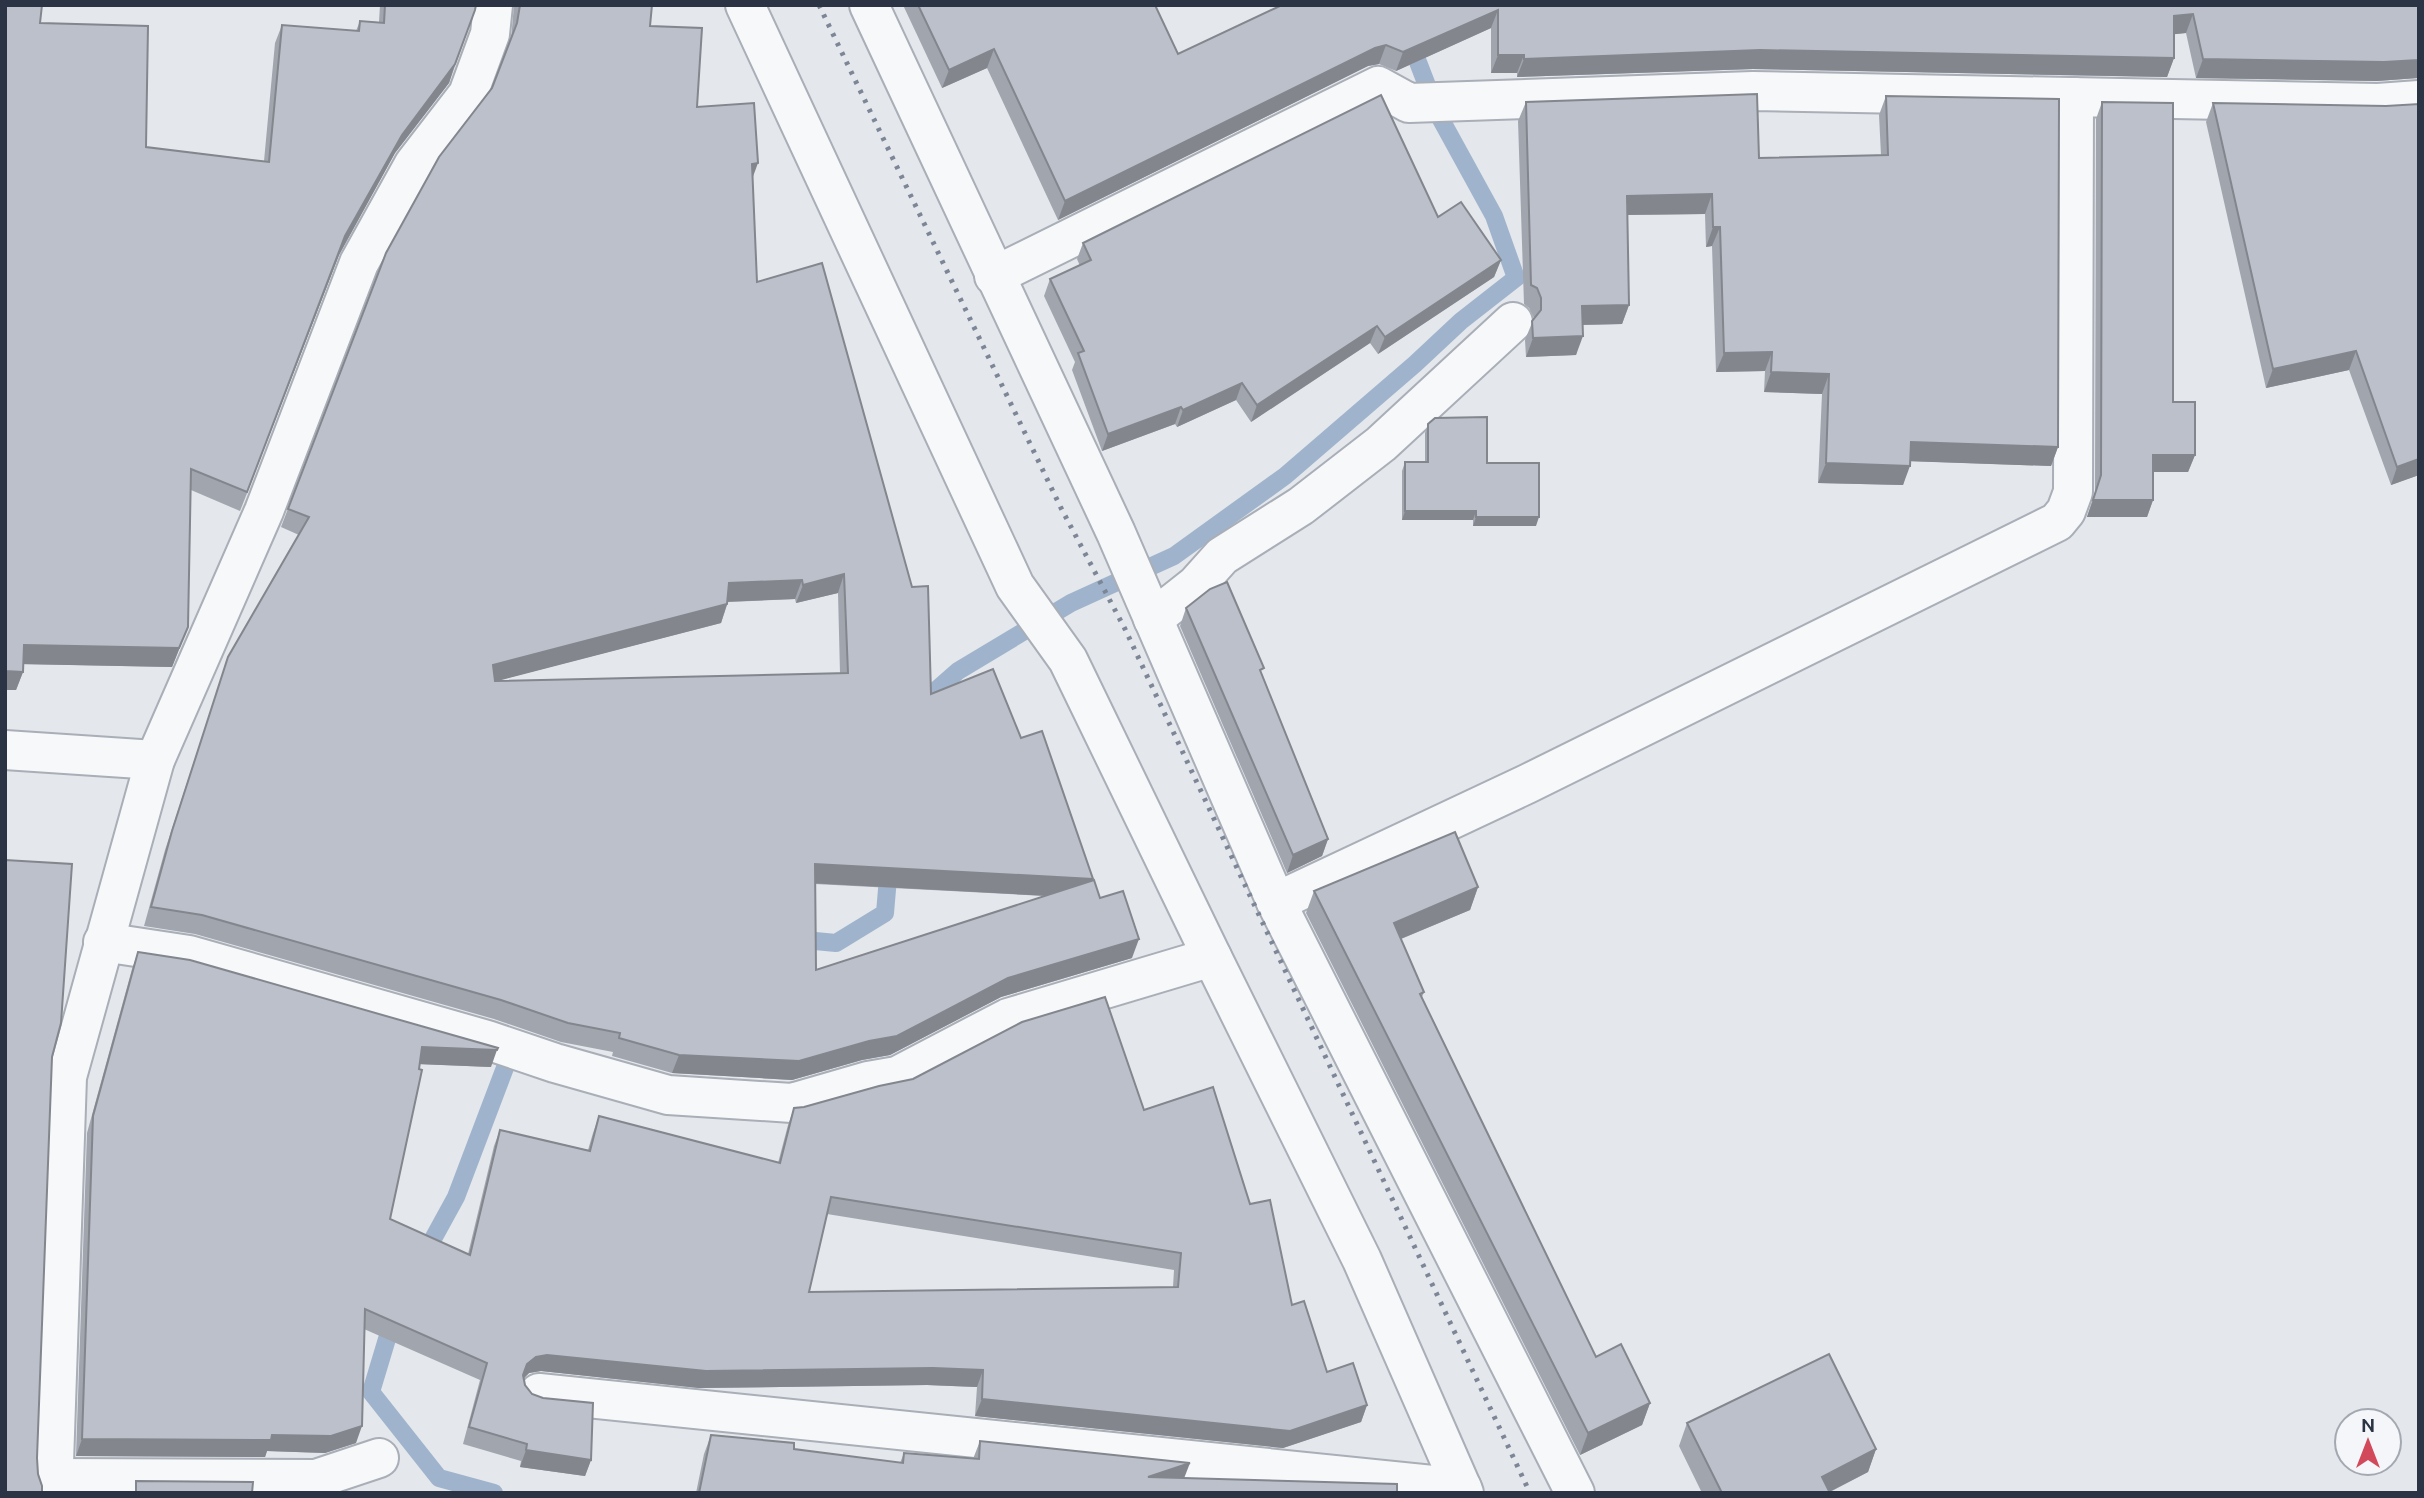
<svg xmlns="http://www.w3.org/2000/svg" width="2424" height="1498" viewBox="0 0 2424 1498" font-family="Ubuntu,sans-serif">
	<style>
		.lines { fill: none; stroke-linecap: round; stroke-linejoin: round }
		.stream { stroke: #9fb4cc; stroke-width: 18 }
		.minor-casing { stroke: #a9aeb7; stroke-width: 42 }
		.minor { stroke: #f7f8fa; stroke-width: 38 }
		.rail { stroke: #7d8696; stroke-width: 5; stroke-dasharray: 3.5 7; stroke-linecap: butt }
		.wall { fill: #a1a5ae; fill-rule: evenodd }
		.shaded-wall { fill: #83868d }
		.building { fill: #bbc0ca; stroke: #83868d; stroke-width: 2; fill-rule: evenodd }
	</style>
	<rect width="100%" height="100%" fill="#e4e7ec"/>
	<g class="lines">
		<!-- stream -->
		<g class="stream">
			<path d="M917,707l41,-36 113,-68 103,-47 111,-80 130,-112 46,-43 55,-43 -22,-62 -56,-102 -42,-109"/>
			<path d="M794,939l42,4 49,-30 4,-47"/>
			<path d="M422,1259l34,-62 58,-153"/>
			<path d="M393,1319l-22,73 68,86 55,15"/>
		</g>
		<defs>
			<g id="minor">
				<path d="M745,5l270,581 53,74 144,297 150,303 102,233"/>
				<path d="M869,5l247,528 160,369 299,591"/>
				<path d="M994,276l384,-190 31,17 344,-12 625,12 41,-3"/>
				<path d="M1153,619l43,-34 26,-29 79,-50 80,-62 132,-122"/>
				<path d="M5,750l150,10"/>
				<path d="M1276,902l251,-118 530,-262 9,-11 7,-19 1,-395"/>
				<path d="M103,942l86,13 298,85 68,23 113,32 124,8 76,-22 29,-5 111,-58 204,-61"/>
				<path d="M539,1393l923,95"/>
				<path d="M52,1478l264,1 63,-21"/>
				<path d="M53,1493l14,-416 88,-317 109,-249 95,-248 55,-99 54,-70 22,-60 3,-29"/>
			</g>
		</defs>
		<!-- minor casing -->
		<use href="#minor" class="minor-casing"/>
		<!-- minor -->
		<use href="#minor" class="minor"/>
		<!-- rail -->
		<path class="rail" d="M819,5l242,503 64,121 405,864"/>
	</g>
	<!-- wall -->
	<g class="wall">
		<path d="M5,5l35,18 106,124 118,14 11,-118 7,-18 74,6 4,-10 19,1 1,-17h96l-1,5 -26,73 -54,70 -56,102 -99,256 -49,-21 -3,137 -16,40 -149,-3v8l-7,18h-11z"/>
		<path d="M514,5h138l-2,21 47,81 55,71 5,104 174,412 90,44 79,160 32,60 -131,39 -111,58 -28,5 -70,20 -120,-7 -60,-17 1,-4 -52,-10 -67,-23 -299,-85 -51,-8 21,-76 63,-193 71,-122 -18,-8 105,-274 106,-165 19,-48zM838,593l2,80 -345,8 226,-58 7,-21 67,-3 1,4zM815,884l230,12 -229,74z"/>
		<path d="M903,5h252l23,49 104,-49h1137v73l-42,3 -181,-3 -10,-45 -12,1v24l-7,19 -414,-8 -236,8v-4h-26v-45l-95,43 -17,-7 -11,2 -310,154 -71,-152 -45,20z"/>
		<path d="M1886,96l172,351 -7,19 -141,-5 -7,24 -85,-2 4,-89 -58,-2 1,-21 -49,1 -4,-126 -6,1 -1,-33 -78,1 2,90 -7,19 -39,1 -7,30 -50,2 -1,-17 9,-22 -5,-10 -5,-4 -6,-183 8,-19 233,56 122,-3 -2,-40z"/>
		<path d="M2102,102l71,300 22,53 -7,17h-35v28l-6,17h-60l8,-25 1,-373z"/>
		<path d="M2213,103l173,3 33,-2v371l-28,10 -42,-115 -83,18 -60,-266z"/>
		<path d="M1438,217l63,43 -7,17 -116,77 -8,-11 -119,79 -15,-22 -59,27 -2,-3 -73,27 -30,-81 3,-8 -31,-66 6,-17 30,-13 -3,-7 6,-16z"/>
		<path d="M1428,424l59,39 49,63h-63v-6h-71v-49l3,-9h20v-29z"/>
		<path d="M1186,608l76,66 66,165 -6,17 -35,17 -107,-247z"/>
		<path d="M1478,887l-8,23 -69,29 23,53 -2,5 174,360 54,46 -8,22 -62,30 -274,-542 8,-22z"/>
		<path d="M138,952l353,115 -71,-3 -30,155 78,35 26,-108 6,-16 88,20 5,-17 6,-17 179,47 10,-38 6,-17 350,2 106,94 42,101 35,67 40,33 -6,17 -78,26 -308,-32 2,-29 -50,-2 -228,3 -158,-17 -12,2 -5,5 1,7 66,75 -6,16 -65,-9 1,-6 -58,-17 17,-64 -116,-51 -8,114 -31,10 -58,-2 -2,6 -189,-1 11,-323 45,-164zM827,1214l347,56 -1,17 -364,5z"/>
		<path d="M1687,1423l189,26 -8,23 -38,20v1h-128l-23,-47z"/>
		<path d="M711,1435l83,14 106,14 4,-10 69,6 7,-18 205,37 212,15h-701l8,-39z"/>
	</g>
	<!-- shaded-wall -->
	<g class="shaded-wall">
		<path d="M1498,10l-7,18 -95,43 7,-19z"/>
		<path d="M2193,14l-7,19 -19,2 7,-19z"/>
		<path d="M1386,45l-7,19 -11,2 -310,154 7,-19 310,-153z"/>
		<path d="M994,49l-7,19 -45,20 7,-18z"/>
		<path d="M1760,50l414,8 -7,19 -414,-8 -236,8 7,-18z"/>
		<path d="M1498,55h26l-7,18h-26z"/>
		<path d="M2203,59l216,1v14l-2,4 -40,3 -181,-3z"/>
		<path d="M455,64l-6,19 -54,70 -56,102 -99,256 105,-275 57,-101z"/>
		<path d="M758,163l-7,19 1,-18z"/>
		<path d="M1712,194l-7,20 -85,1 7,-19z"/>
		<path d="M1713,227h7l-8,19 -6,1z"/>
		<path d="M1501,260l-7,17 -116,77 7,-17z"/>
		<path d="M1629,305l-7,19 -47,1 7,-19z"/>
		<path d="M1377,326l-7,17 -119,79 6,-17z"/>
		<path d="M1583,336l-7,19 -50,2 7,-19z"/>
		<path d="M2356,351l-7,19 -83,18 7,-19z"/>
		<path d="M1772,352l-7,19 -49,1 8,-19z"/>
		<path d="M1771,372l58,2 -7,20 -58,-2z"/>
		<path d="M1242,383l-6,17 -59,27 6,-17z"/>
		<path d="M1181,407l-6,17 -73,27 6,-17z"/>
		<path d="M1911,442l147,5 -7,19 -147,-5z"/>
		<path d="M2153,455h42l-7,17h-41z"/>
		<path d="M2419,459v16l-28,10 6,-18z"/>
		<path d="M1826,463l84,3 -7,19 -85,-2z"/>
		<path d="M2093,500h60l-6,17h-60z"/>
		<path d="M1405,511h71l-3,9h-71z"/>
		<path d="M1476,517h63l-3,9h-63z"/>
		<path d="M844,574l-6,19 -42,10 7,-18z"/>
		<path d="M802,580l-7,19 -73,3 7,-19z"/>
		<path d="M727,604l-6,19 -235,61 7,-19z"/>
		<path d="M188,627l-16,40 -155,-3 7,-19z"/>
		<path d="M5,671l18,1 -7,18h-11z"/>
		<path d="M1328,839l-6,17 -35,17 6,-18z"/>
		<path d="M815,864l278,15 -6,19 -279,-15z"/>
		<path d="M1478,887l-8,23 -84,35 8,-22z"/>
		<path d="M1139,939l-7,19 -131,39 -111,58 -28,5 -70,20 -120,-7 7,-18 329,-77z"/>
		<path d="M422,1047l75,3 -6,17 -75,-3z"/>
		<path d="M547,1355l386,13 50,2 -6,17 -50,-2 -228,3 -158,-17 -12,2 -8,8 6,-17 9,-7z"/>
		<path d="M982,1399l385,6 -6,17 -78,26 -308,-32z"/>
		<path d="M1650,1403l-8,22 -62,30 8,-22z"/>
		<path d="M362,1426l-6,17 -31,10 -58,-2 -2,6 -189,-1 6,-17 190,-4z"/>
		<path d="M1876,1449l-8,23 -41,21 -5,-16z"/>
		<path d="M526,1450l65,10 -6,16 -65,-9z"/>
		<path d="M1190,1463l-7,18 -35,-4z"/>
	</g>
	<!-- building -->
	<g class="building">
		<path d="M5,5h37l-2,18 108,3 -2,121 123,15 13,-137 77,6 1,-10 24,2 1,-18h91l-1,5 -20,54 -53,71 -57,101 -98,256 -56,-23 -3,158 -9,21 -155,-3 -1,27 -18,-1z"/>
		<path d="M520,5h132l-2,21 52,2 -5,79 57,-4 4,60 -6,1 5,118 65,-19 90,324 16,-1 3,108 62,-25 28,69 21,-7 51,148 -278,-15 1,106 278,-90 6,18 23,-7 16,48 -131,39 -111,58 -28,5 -70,20 -120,-6 -60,-17 1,-5 -52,-10 -67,-23 -299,-85 -51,-8 21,-76 56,-174 81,-140 -21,-8 98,-256 53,-96 53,-69 25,-65zM844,574l4,99 -353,8 -2,-16 234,-61 2,-21 73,-3 1,5z"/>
		<path d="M918,5h237l23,49 104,-49h1137v55l-35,2 -181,-3 -10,-45 -19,2v42l-414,-8 -236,9v-4h-26v-45l-95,42 -17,-7 -11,3 -310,153 -71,-152 -45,21z"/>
		<path d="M1757,94l2,64 129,-3 -2,-59 173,3 -1,348 -147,-5 -1,24 -84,-3 3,-89 -58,-2 1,-20 -48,1 -4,-126h-7l-1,-33 -85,2 2,109 -47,1 1,30 -50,2 -1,-17 9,-11v-12l-4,-10 -6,-3 -5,-183z"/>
		<path d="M1381,95l57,122 23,-15 40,58 -116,77 -8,-11 -120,79 -15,-22 -59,27 -2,-3 -73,27 -30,-81 6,-2 -34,-72 41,-19 -8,-17z"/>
		<path d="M2102,102l71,1v299h22v53h-42v45h-60l8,-25z"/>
		<path d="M2213,103l173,3 33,-2v355l-22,8 -41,-116 -83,18z"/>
		<path d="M1487,417v46h52v54h-63v-6h-71v-49h23v-38l7,-6z"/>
		<path d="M1227,582l37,86 -4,2 68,169 -35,16 -107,-247 24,-19z"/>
		<path d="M1455,832l23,55 -84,36 30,69 -4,2 176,363 25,-13 29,59 -62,30 -274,-542z"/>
		<path d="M5,860l67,4 -11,159 -9,34 -15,401 1,16 4,12v7h-37z"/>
		<path d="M138,952l52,8 308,88 -1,2 -75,-3 -3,22 3,1 -32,149 80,36 30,-125 90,21 9,-35 181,47 14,-55 10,-1 75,-21 34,-7 109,-57 83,-25 39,113 69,-23 37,117 20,-4 22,105 12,-4 23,71 26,-9 14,42 -77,26 -308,-32 1,-29 -50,-2 -227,3 -159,-16 -11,2 -9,7 -4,11 2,10 7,9 11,4 50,5 -2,57 -65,-10 1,-6 -58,-17 18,-64 -122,-54 -3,117 -31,10 -59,-1 -1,5 -189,-1 11,-323zM831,1197l350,56 -3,34 -369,5z"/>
		<path d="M1829,1354l47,95 -54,28 8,16h-108l-35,-70z"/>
		<path d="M711,1435l83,8v6l109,14 1,-10 75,6 1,-18 210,22 -42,14 249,7v9h-698z"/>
		<path d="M136,1481l117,1 -1,11h-116z"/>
	</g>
	<!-- border -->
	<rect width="2424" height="1498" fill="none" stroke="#2b3445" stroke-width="14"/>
	<!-- north arrow -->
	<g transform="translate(2368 1442)"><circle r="33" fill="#f4f6f9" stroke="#a4a8b1" stroke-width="2"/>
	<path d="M0-5L12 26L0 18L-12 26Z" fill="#d1495b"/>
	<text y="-10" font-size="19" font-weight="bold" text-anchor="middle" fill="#2b3445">N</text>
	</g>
</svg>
